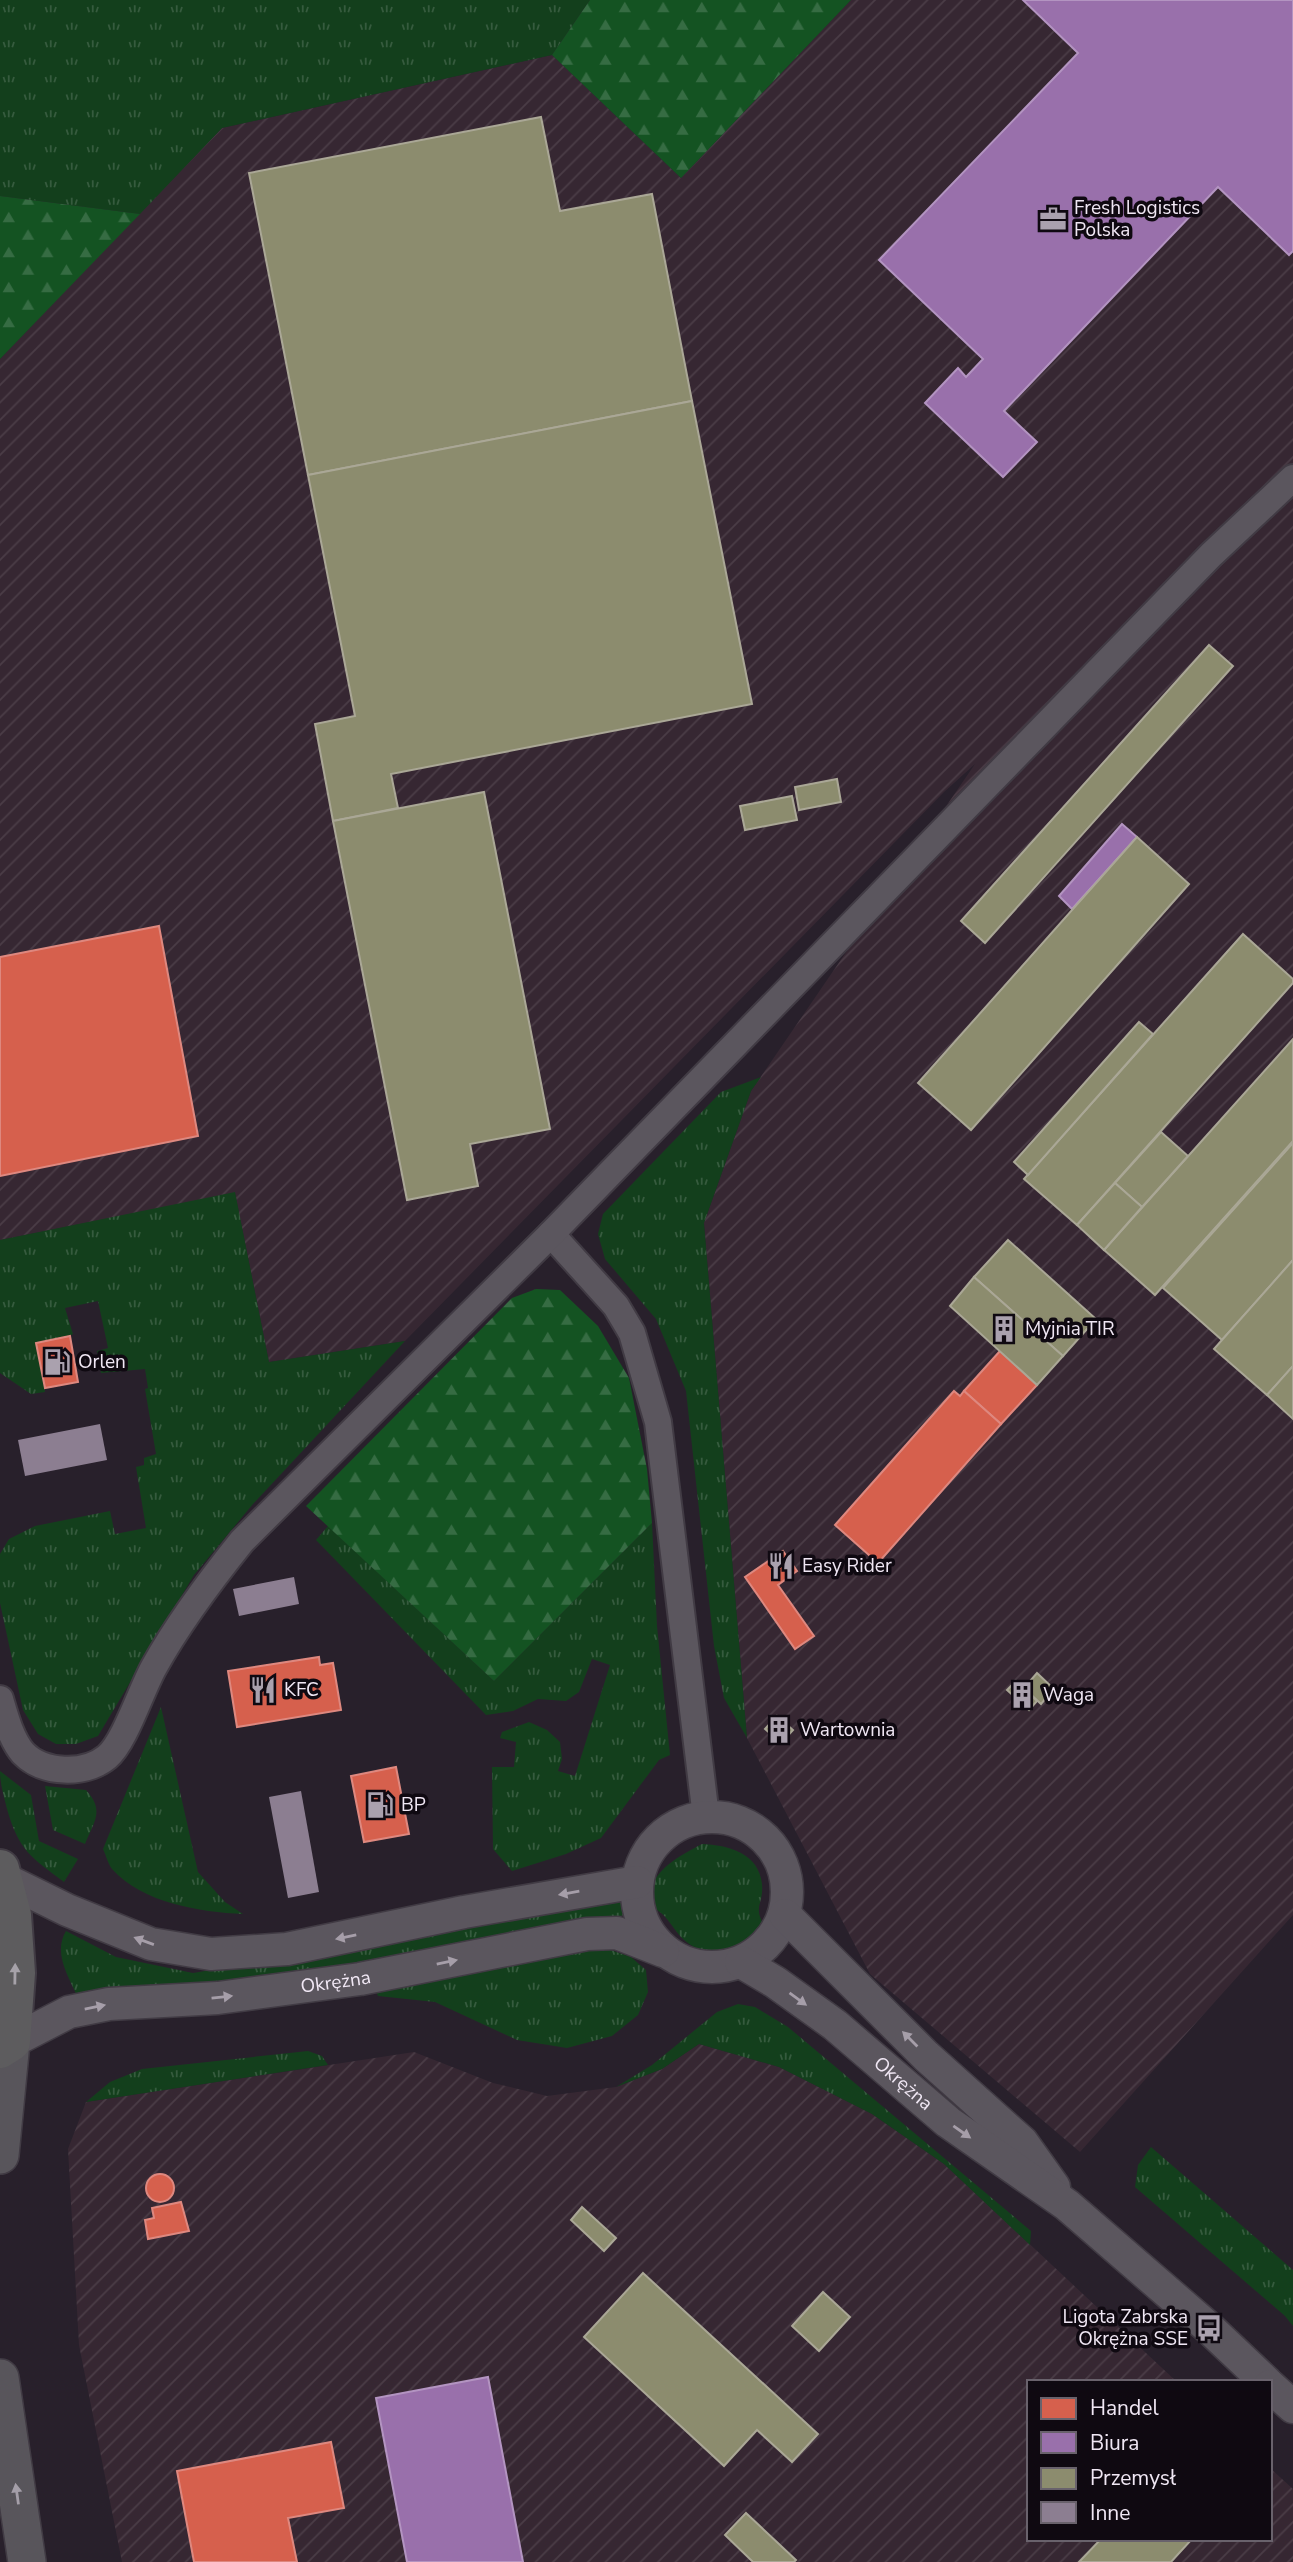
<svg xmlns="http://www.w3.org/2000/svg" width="1293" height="2562" viewBox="0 0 1293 2562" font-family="'Nunito Sans',sans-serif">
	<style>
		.industrial { fill: url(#industrial-furrows) }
		.grass { fill: url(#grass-tufts) }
		.forest { fill: url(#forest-firs) }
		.shops { fill: #d6604d; stroke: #de887f; stroke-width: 2 }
		.offices { fill: #9970ab; stroke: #b394c1; stroke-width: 2 }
		.industry { fill: #8c8c6e; stroke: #aaa796; stroke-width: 2 }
		.building { fill: #8c7e91 }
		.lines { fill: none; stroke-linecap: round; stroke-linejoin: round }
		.minor-casing { stroke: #413b44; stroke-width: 30 }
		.tertiary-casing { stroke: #413b44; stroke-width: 35 }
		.secondary-casing { stroke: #413b44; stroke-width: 40 }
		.primary-casing { stroke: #413b44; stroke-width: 42 }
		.minor { stroke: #5b565e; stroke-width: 26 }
		.tertiary { stroke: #5b565e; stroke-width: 32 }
		.secondary { stroke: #58555b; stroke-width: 37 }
		.primary { stroke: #5d5c5e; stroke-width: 38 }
		.oneway { fill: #a69ea9 }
		.oneway2 { fill: #a6a2a9 }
		.oneway3 { fill: #a49ea8 }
		.labels { text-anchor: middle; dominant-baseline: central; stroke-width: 7; stroke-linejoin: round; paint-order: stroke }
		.poi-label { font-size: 19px; fill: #f0e7f4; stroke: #0f0911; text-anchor: start }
		.street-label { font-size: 19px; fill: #f0e7f4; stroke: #0f0911 }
	</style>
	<defs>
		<pattern id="industrial-furrows" width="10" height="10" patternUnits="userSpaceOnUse" patternTransform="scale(1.75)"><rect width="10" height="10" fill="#362732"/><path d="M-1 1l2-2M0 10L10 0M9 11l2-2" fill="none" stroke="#4a3c46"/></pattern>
		<pattern id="grass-tufts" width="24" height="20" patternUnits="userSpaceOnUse" patternTransform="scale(1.75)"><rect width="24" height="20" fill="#133f1c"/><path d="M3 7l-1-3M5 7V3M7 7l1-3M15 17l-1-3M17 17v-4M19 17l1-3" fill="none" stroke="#365b3e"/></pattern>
		<pattern id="forest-firs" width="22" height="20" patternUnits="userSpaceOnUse" patternTransform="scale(1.75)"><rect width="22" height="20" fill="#145322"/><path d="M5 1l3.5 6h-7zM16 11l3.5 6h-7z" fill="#366c43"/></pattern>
	</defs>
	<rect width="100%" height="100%" fill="#28202b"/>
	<!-- industrial -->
	<g class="industrial">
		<path d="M851,0h442v1915l-213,237 -210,-178 -123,-236 -43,-515 47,-132 224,-327 -31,28 -539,549 -136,21 -34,-169 -235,47v-881l222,-231 330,-73 129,123z"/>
		<path d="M699,2044l80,23 93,47 72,50 233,218h-148v157h241v-71l23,21v73h-1171l-43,-217 -11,-196 18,-47 328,-50 79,31 54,13 69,-9 46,-18z"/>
	</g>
	<!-- grass -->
	<g class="grass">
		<path d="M0,0h590l-38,55 -330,73 -82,86 -140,-18z"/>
		<path d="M761,1077l-10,14 -47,132 43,515 -23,-40 -10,-52 -28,-255 -30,-72 -51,-60 -7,-25 5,-20 118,-122z"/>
		<path d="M235,1192l34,170 136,-21 -152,163 -59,71 -96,161 -22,8h-20l-18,-10 -15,-24 -23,-107v-49l9,-15 26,-13 75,-15 5,23 31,-6 -10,-61 8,-2v-7l12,-4 -11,-65 3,-1 -3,-19 -44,4 -4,-22 11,-3 -10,-47 -33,7 8,26 -3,2 -34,7 9,49 -14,2 -31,-21v-133z"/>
		<path d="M652,1523l5,103 13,129 -11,5 -58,78 -35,16 -54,17 -19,-22 -1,-82h22l2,-25 -16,-4 2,-6 27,-10 18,8 13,12 2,17 -4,12 17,5 35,-111 -18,-6 -13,33 -13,9 -28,-2 -25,12 -27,4 -170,-175 12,-14 166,155z"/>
		<path d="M161,1707l37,165 27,30 18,12c-43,-2 -101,-11 -131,-45 -4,-5 -6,-14 -9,-20z"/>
		<path d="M0,1771l31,24 8,46 39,18 -14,23c-33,-25 -45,-31 -57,-73 -3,-13 -7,-24 -7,-38z"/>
		<path d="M45,1786l41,4c19,21 8,31 -1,54l-32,-14z"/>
		<path d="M702,1844c26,1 57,9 60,40 2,21 -10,21 3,43 -19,24 -58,35 -82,12 -12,-12 -15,-24 -30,-31 -13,-32 26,-52 49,-64z"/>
		<path d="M622,1902l3,13 -357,63 -191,18c-9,-21 -24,-43 -11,-65l50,26 77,16z"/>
		<path d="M599,1946l32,11 15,13 2,22 -10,23 -26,21 -45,12 -50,-8 -82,-38 -57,-6 -2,-5z"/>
		<path d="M738,2004l17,3 33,20 243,204 -1,14 -86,-81 -72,-50 -93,-47 -80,-23 -37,25 -46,18 36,-22 65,-53z"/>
		<path d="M308,2051l14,5 6,9 -242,37 24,-20 32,-13z"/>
		<path d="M1151,2147l142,123v56l-8,-10 -150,-129 3,-22z"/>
	</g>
	<!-- forest -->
	<g class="forest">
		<path d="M590,0h261l-170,178 -129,-123z"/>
		<path d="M0,196l140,18 -140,145z"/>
		<path d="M536,1289l24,1 38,36 31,52 18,91 5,54 -158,158 -188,-175 206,-208z"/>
	</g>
	<!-- shops -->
	<g class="shops">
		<path d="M159,926l39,210 -198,40v-219z"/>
		<path d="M70,1336l8,46 -33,6 -9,-45z"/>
		<path d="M1000,1351l37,34 -36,39 -37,-33z"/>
		<path d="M954,1391l6,5 4,-5 37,33 -123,139 -43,-38z"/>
		<path d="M783,1551l14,20 -19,14 36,51 -19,13 -50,-72z"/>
		<path d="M319,1657l1,8 13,-2 8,47 -104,17 -9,-56z"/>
		<path d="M396,1767l13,67 -45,8 -13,-66z"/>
		<circle cx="160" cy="2188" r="14"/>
		<path d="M181,2202l8,29 -41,8 -3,-19 9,-2 -2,-10z"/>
		<path d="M331,2442l13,66 -56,10 9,44h-103l-17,-91z"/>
	</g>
	<!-- offices -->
	<g class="offices">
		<path d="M1023,0h270v251l-4,4 -71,-68 -214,224 33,31 -34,35 -78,-74 33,-35 8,9 17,-18 -104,-99 199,-207z"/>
		<path d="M1122,824l15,13 -65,72 -13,-13z"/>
		<path d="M488,2377l35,185h-116l-31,-164z"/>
	</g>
	<!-- industry -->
	<g class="industry">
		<path d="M541,117l19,94 92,-17 40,207 -384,74 -59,-302z"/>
		<path d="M692,401l60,303 -361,70 7,34 -65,13 -18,-97 40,-8 -47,-241z"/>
		<path d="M1209,645l24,21 -248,277 -24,-22z"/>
		<path d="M837,779l4,23 -42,8 -4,-23z"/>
		<path d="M484,792l66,337 -80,15 8,42 -71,14 -74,-379z"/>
		<path d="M792,796l5,24 -52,10 -5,-24z"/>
		<path d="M1137,837l52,47 -218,246 -53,-47z"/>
		<path d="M1243,934l50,45v4l-216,242 -53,-46z"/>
		<path d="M1139,1022l14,12 -125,141 -14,-13z"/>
		<path d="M1293,1039v102l-138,154 -51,-45z"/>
		<path d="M1161,1132l27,24 -46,51 -27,-24z"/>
		<path d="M1293,1143v117l-71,80 -59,-52z"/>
		<path d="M1115,1183l27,24 -38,43 -27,-25z"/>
		<path d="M1008,1240l88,79 -33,37 -89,-79z"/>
		<path d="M1293,1260v106l-26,29 -53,-46z"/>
		<path d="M974,1277l89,79 -26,29 -87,-79z"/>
		<path d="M1293,1366v53l-26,-24z"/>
		<path d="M1037,1673l17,16 -13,15 -17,-16z"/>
		<path d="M1016,1681l21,20 -8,9 -22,-20z"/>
		<path d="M777,1716l16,14 -12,13 -16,-14z"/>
		<path d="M582,2207l34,31 -12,13 -33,-31z"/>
		<path d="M643,2273l175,161 -26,28 -35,-32 -33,36 -140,-129z"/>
		<path d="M823,2292l27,25 -31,34 -27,-25z"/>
		<path d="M746,2513l50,47 -2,2h-41l-28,-27z"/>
		<path d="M1101,2539h91l-21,23h-92z"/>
	</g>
	<!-- building -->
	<g class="building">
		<path d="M100,1424l7,36 -82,16 -7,-36z"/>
		<path d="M294,1577l5,27 -60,12 -6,-27z"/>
		<path d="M301,1791l18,101 -31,6 -19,-101z"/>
	</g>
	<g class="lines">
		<defs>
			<g id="minor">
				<path d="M551,1234l65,72 16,27 26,89 48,395"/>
				<path d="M0,1699c5,17 11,40 23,54 20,21 62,22 84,4 18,-15 34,-67 47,-90 25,-45 55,-85 88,-126l309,-307 660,-679 82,-77"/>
			</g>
			<g id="tertiary">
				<circle cx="712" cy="1892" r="75"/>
				<path d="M2,1878l65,32 84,34 60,10 76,-5 177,-37 173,-30"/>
				<path d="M785,1915l141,141 96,86 32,45"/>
				<path id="s1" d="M741,1962l34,20 60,43 113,97 119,83 142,123 57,54"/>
				<path id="s2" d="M11,2042l58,-30 40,-8 109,-6 142,-19 227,-45 30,-1 46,18"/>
				<path d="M1270,2386l23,21"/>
			</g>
			<g id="secondary">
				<path d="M0,2155l11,-113"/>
				<path d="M0,2378l27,184"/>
			</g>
			<path id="primary" d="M0,1869l12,46 4,58 -5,69 -11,7"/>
		</defs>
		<!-- minor casing -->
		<use href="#minor" class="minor-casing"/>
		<!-- tertiary casing -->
		<use href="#tertiary" class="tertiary-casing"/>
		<!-- secondary casing -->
		<use href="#secondary" class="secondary-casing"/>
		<!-- primary casing -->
		<use href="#primary" class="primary-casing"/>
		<!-- minor -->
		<use href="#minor" class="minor"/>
		<!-- tertiary -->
		<use href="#tertiary" class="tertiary"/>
		<!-- secondary -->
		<use href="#secondary" class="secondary"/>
		<!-- primary -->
		<use href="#primary" class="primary"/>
	</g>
	<!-- one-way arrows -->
	<defs><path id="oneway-solid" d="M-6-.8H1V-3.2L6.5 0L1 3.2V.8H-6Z" transform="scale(1.75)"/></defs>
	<g class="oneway">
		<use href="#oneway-solid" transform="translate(569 1893) rotate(170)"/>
		<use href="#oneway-solid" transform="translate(346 1937) rotate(168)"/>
		<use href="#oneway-solid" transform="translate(144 1941) rotate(-160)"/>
		<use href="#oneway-solid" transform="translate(447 1962) rotate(-12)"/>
		<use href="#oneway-solid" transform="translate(222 1997) rotate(-6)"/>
		<use href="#oneway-solid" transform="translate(798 1999) rotate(36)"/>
		<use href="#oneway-solid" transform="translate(95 2007) rotate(-11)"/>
		<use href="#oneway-solid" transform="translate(910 2039) rotate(-135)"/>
		<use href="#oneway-solid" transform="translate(962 2132) rotate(35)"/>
	</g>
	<use class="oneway2" href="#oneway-solid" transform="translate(15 1974) rotate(-89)"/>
	<use class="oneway3" href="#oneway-solid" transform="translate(17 2494) rotate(-98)"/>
	<!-- icons -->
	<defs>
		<symbol id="office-bare" viewBox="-9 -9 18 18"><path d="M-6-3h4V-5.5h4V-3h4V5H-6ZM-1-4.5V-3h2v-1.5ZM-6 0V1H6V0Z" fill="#aaa1ae" stroke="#0f0911" stroke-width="2.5" paint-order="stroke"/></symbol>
		<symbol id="building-bare" viewBox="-9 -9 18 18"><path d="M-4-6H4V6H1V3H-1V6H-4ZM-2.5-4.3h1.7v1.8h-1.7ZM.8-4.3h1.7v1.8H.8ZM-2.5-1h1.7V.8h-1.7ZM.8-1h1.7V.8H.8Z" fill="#aaa1ae" stroke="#0f0911" stroke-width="2.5" paint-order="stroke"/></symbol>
		<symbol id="fuel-bare" viewBox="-9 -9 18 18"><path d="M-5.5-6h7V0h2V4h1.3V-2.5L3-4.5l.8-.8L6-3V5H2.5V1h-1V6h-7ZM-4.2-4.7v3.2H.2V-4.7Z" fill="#aaa1ae" stroke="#0f0911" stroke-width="2.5" paint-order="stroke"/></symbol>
		<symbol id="restaurant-bare" viewBox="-9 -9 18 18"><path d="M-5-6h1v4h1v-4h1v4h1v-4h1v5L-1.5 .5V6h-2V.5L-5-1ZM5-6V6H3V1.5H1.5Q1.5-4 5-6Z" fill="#aaa1ae" stroke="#0f0911" stroke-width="2.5" paint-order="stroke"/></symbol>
		<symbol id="bus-bare" viewBox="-9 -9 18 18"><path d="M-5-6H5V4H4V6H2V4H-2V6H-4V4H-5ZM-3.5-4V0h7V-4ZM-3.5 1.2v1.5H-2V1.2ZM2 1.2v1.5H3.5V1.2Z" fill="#aaa1ae" stroke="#0f0911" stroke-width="2.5" paint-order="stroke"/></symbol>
	</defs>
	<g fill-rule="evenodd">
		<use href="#office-bare" x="1034" y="200" width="38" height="38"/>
		<use href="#building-bare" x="985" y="1310" width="38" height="38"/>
		<use href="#fuel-bare" x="38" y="1343" width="38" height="38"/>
		<use href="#restaurant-bare" x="762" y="1547" width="38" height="38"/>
		<use href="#restaurant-bare" x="244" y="1671" width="38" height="38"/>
		<use href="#building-bare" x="1003" y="1676" width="38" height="38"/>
		<use href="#building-bare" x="760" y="1711" width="38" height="38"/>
		<use href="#fuel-bare" x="361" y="1786" width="38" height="38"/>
		<use href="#bus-bare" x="1190" y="2309" width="38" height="38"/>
	</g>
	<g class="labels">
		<!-- poi labels -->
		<g class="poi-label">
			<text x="1074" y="208">Fresh Logistics<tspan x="1074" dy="22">Polska</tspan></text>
			<text x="1025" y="1329">Myjnia TIR</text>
			<text x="78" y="1362">Orlen</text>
			<text x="802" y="1566">Easy Rider</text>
			<text x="284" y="1690">KFC</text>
			<text x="1043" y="1695">Waga</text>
			<text x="800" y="1730">Wartownia</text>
			<text x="401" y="1805">BP</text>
			<text x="1188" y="2317" text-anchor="end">Ligota Zabrska<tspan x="1188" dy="22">Okrężna SSE</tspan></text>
		</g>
		<!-- street labels -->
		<g class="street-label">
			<text stroke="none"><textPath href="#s2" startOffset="334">Okrężna</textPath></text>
			<text stroke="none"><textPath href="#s1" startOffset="203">Okrężna</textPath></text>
		</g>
	</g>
	<!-- legend -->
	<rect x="1027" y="2380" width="245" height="161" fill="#0f0911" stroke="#69626c" stroke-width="2"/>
	<rect x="1041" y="2398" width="35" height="21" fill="#d6604d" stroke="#69626c" stroke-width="2"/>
	<text x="1090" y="2415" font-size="21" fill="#f0e7f4">Handel</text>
	<rect x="1041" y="2432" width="35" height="21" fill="#9970ab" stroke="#69626c" stroke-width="2"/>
	<text x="1090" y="2450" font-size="21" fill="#f0e7f4">Biura</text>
	<rect x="1041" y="2468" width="35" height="21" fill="#8c8c6e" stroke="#69626c" stroke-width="2"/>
	<text x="1090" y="2485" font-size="21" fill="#f0e7f4">Przemysł</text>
	<rect x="1041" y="2502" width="35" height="21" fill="#8c7e91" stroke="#69626c" stroke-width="2"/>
	<text x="1090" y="2520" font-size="21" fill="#f0e7f4">Inne</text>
</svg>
